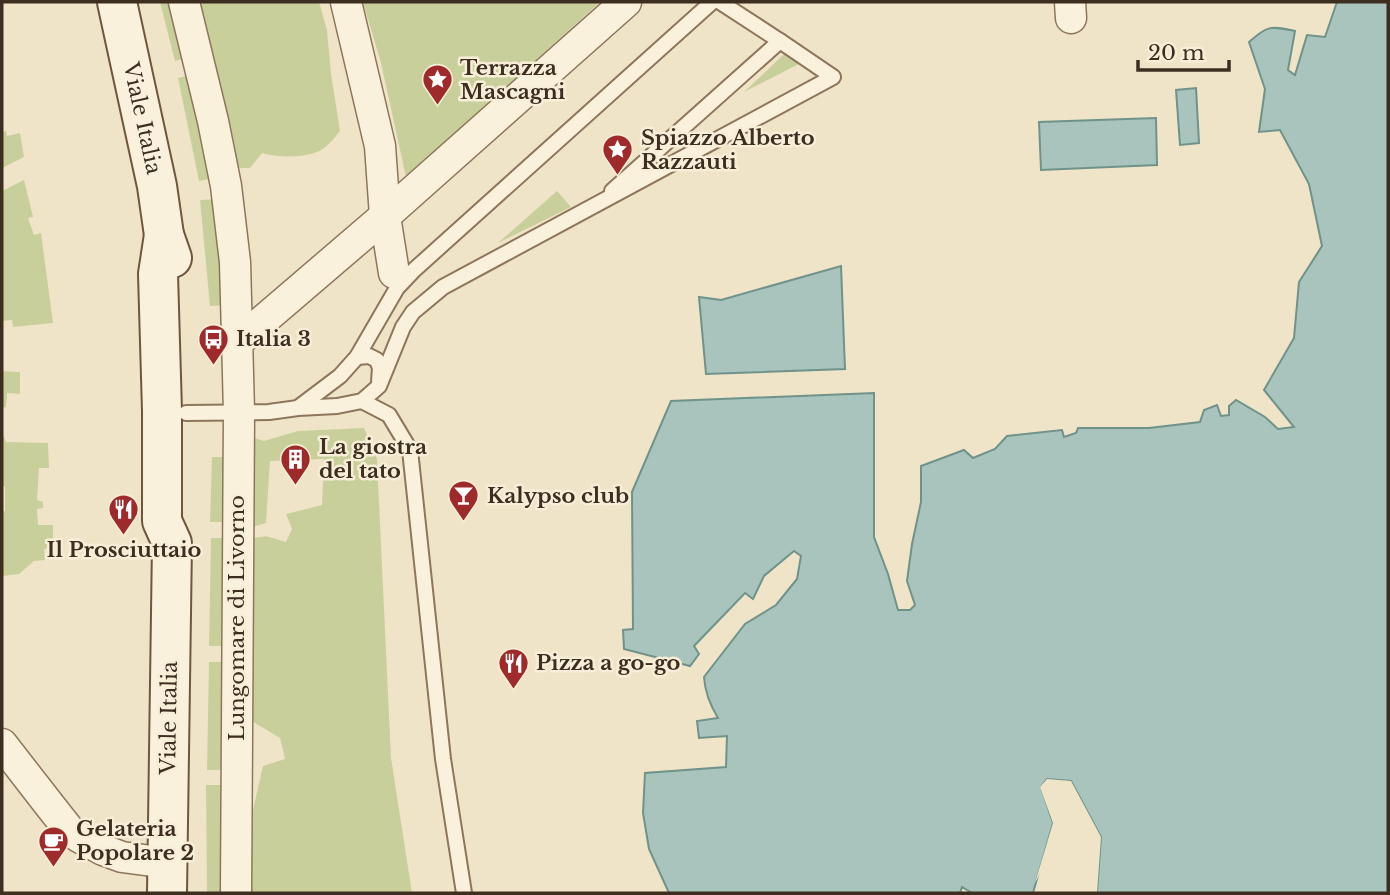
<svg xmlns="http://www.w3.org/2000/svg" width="1390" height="895" viewBox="0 0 1390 895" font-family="'Libre Baskerville',serif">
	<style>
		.green { fill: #c9cf9b }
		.water { fill: #a9c4bc; stroke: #6f938a; stroke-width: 2 }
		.pier { fill: #f0e4c8 }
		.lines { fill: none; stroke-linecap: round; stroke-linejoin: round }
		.lane-casing { stroke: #8d765c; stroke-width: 18 }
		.street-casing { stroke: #8d765c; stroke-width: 33 }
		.secondary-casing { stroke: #6f573f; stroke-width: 42 }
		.lane { stroke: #faf1dc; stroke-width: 14 }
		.street { stroke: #faf1dc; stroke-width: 30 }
		.secondary { stroke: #faf1dc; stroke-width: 38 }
		.labels { text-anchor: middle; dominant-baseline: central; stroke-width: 5; stroke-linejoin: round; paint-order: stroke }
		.poi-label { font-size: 21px; font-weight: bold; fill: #3d2e20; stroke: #f7eed8; text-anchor: start }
		.street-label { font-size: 21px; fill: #3d2e20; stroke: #f7eed8 }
	</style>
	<rect width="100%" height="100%" fill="#f0e4c8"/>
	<!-- green -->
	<g class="green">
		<path d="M160,2h17l14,55 -16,4z"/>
		<path d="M197,2h122l8,28 4,44 9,57c-5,6 -10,13 -16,17 -15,11 -46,10 -62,5l-12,15h-11l-18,-22z"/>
		<path d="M363,2h237l-194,175 -25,-114z"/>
		<path d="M785,53l18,9 -59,30z"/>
		<path d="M194,74l21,104 -16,3 -21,-103z"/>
		<path d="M6,131l1,5 13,-3 4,24 -22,11v-36z"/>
		<path d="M24,180l9,37 -5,1 6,17 7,-2 12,90 -40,4 -1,-7 -10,1v-130z"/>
		<path d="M557,191l14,16 -73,36z"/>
		<path d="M218,199l9,106 -17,1 -10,-106z"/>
		<path d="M2,371l18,1v22l-13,-1 -1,14 -4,1z"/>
		<path d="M364,428l13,31 14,299 21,135h-163l-3,-52 17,-75 22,-7 -5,-21 -30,-18 3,-159 -5,-22 18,-3 20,6 6,-13 -6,-15 36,-9 2,-46 -54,2 -4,62 -17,5v-92l15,5 34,-10z"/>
		<path d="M2,432l4,10 42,1 1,25h-10l-2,32 6,2v6l-6,1 1,16h15v22l-9,2 1,11 -11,1 -15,13 -17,2v-64l3,-1v-25h-3z"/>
		<path d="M212,457h18l-2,65h-18z"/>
		<path d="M211,538h18l-2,108h-18z"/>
		<path d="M209,662h19l-2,108h-19z"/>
		<path d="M206,785h19l1,108h-19z"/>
	</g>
	<!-- water -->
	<g class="water">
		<path d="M1337,2h51v891h-291l4,-56 -30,-56 -24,-2 -6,8 12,36 -20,70h-61l-10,-6 -2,6h-291l-20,-44 -6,-36 2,-40 81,-6 1,-31 -28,2 -2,-17 21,-3c-8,-13 -13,-25 -14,-41l41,-53 31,-19 21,-26 4,-23 -7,-5 -30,25 -11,23 -8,-6 -51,53 5,8 -9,12 -66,-17 -1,-19 10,-1 -1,-137 39,-91 203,-8v144l14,37 10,36h12l5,-5 -8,-24 5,-37 9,-42v-36l43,-16 9,8 22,-9 12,-13 55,-6 2,7 12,-4 2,-5h71l51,-6 4,-12 13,-5 4,11 8,-1v-9l7,-6 29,17 13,12 16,-2 -30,-37 30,-52 5,-56 23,-36 -13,-62 -29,-54 -21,2 6,-43 -16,-47c19,-17 21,-16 46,-11l-7,39 7,5 12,-40 18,2z"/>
		<path d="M1196,88l3,55 -19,2 -4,-55z"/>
		<path d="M1156,118l1,47 -116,5 -2,-48z"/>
		<path d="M841,266l4,103 -139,5 -7,-77 22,3z"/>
	</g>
	<!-- pier -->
	<path class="pier" d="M1047,779l24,2 30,56 -4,56h-3l3,-55 -28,-54 -20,-1 -5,5 13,35 -14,45 -8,15 18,-60 -13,-36z"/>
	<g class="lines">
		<defs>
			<g id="lane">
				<path d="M612,191l168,-150 -60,-39"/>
				<path d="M357,357l12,-1 8,4 3,8 -1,13"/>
				<path d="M362,401l27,14 21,35 33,309 21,134"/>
				<path d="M299,407l41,-31 17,-19 40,-69 17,-18 298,-268"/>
				<path d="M186,413l83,-1 29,-4 39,-2 25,-5 17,-15 24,-59 10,-15 30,-25 390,-210 -53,-36"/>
			</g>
			<g id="street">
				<path d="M184,2l29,119 13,65 9,76 4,150 -3,481"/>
				<path d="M346,2l34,144 5,70 9,57"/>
				<path d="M1070,2l1,16"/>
				<path d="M238,342l147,-126 241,-214"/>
				<path d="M2,744l49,63 19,24 9,6 24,13 19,7 45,6"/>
			</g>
			<g id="secondary">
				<path id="s1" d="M117,2l40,184 7,49 8,23"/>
				<path d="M164,235l-6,39 4,137v110l10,22 -5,350"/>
			</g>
		</defs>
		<!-- lane casing -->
		<use href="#lane" class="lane-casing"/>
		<!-- street casing -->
		<use href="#street" class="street-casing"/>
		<!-- secondary casing -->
		<use href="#secondary" class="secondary-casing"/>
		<!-- lane -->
		<use href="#lane" class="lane"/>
		<!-- street -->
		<use href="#street" class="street"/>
		<!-- secondary -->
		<use href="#secondary" class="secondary"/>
	</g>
	<!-- icons -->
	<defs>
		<symbol id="sight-pin" viewBox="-11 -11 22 30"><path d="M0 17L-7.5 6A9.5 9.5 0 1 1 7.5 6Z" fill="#9e2a2b" stroke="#f7eed8"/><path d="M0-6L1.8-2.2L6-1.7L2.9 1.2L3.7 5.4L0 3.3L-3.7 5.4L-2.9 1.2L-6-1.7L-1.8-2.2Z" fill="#fff"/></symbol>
		<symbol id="bus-pin" viewBox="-11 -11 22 30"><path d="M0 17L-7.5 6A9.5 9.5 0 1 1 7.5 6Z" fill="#9e2a2b" stroke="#f7eed8"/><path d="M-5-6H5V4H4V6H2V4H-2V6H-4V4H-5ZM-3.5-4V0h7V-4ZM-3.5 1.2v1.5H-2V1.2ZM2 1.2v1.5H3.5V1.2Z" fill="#fff"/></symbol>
		<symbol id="building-pin" viewBox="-11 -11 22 30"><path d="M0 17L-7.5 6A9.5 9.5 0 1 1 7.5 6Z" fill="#9e2a2b" stroke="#f7eed8"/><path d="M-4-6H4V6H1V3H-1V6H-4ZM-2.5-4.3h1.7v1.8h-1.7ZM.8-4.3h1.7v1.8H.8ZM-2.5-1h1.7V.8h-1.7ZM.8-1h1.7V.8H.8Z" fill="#fff"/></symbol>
		<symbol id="bar-pin" viewBox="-11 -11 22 30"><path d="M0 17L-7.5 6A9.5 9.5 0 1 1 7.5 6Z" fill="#9e2a2b" stroke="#f7eed8"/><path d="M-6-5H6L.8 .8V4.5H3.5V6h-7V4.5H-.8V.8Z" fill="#fff"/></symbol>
		<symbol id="restaurant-pin" viewBox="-11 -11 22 30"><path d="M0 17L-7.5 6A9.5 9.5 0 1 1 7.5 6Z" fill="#9e2a2b" stroke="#f7eed8"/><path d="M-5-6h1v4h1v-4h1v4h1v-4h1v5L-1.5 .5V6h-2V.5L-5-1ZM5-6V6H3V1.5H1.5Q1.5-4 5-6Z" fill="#fff"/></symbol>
		<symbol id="cafe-pin" viewBox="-11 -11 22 30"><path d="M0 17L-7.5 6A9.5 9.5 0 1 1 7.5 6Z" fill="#9e2a2b" stroke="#f7eed8"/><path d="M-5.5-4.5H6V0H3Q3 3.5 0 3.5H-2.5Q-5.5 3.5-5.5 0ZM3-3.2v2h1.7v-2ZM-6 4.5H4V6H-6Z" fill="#fff"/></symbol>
	</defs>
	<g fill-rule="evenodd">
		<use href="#sight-pin" x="420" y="62" width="35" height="47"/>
		<use href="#sight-pin" x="600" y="132" width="35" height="47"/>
		<use href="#bus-pin" x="196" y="322" width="35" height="47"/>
		<use href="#building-pin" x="278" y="442" width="35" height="47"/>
		<use href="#bar-pin" x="446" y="478" width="35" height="47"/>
		<use href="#restaurant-pin" x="106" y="492" width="35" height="47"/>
		<use href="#restaurant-pin" x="496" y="646" width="35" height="47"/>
		<use href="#cafe-pin" x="36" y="824" width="35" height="47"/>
	</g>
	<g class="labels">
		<!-- poi labels -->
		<g class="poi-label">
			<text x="460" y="68">Terrazza<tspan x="460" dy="24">Mascagni</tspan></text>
			<text x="641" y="138">Spiazzo Alberto<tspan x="641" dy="24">Razzauti</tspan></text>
			<text x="236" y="339">Italia 3</text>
			<text x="319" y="447">La giostra<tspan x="319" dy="24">del tato</tspan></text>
			<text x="487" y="496">Kalypso club</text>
			<text x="124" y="550" text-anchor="middle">Il Prosciuttaio</text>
			<text x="536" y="663">Pizza a go-go</text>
			<text x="76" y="829">Gelateria<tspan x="76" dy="24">Popolare 2</tspan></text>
		</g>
		<!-- street labels -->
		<g class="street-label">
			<text stroke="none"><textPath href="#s1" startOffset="119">Viale Italia</textPath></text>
			<text transform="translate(237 618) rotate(-90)">Lungomare di Livorno</text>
			<text transform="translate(169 718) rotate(-89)">Viale Italia</text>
		</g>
	</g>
	<!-- border -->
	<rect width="1390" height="895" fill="none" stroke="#3d2e20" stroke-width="7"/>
	<!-- scale -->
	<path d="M1138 60v10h91v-10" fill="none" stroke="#3d2e20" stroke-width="3.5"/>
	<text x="1148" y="60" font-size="21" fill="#3d2e20" stroke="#f7eed8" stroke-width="5" paint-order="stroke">20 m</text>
</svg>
